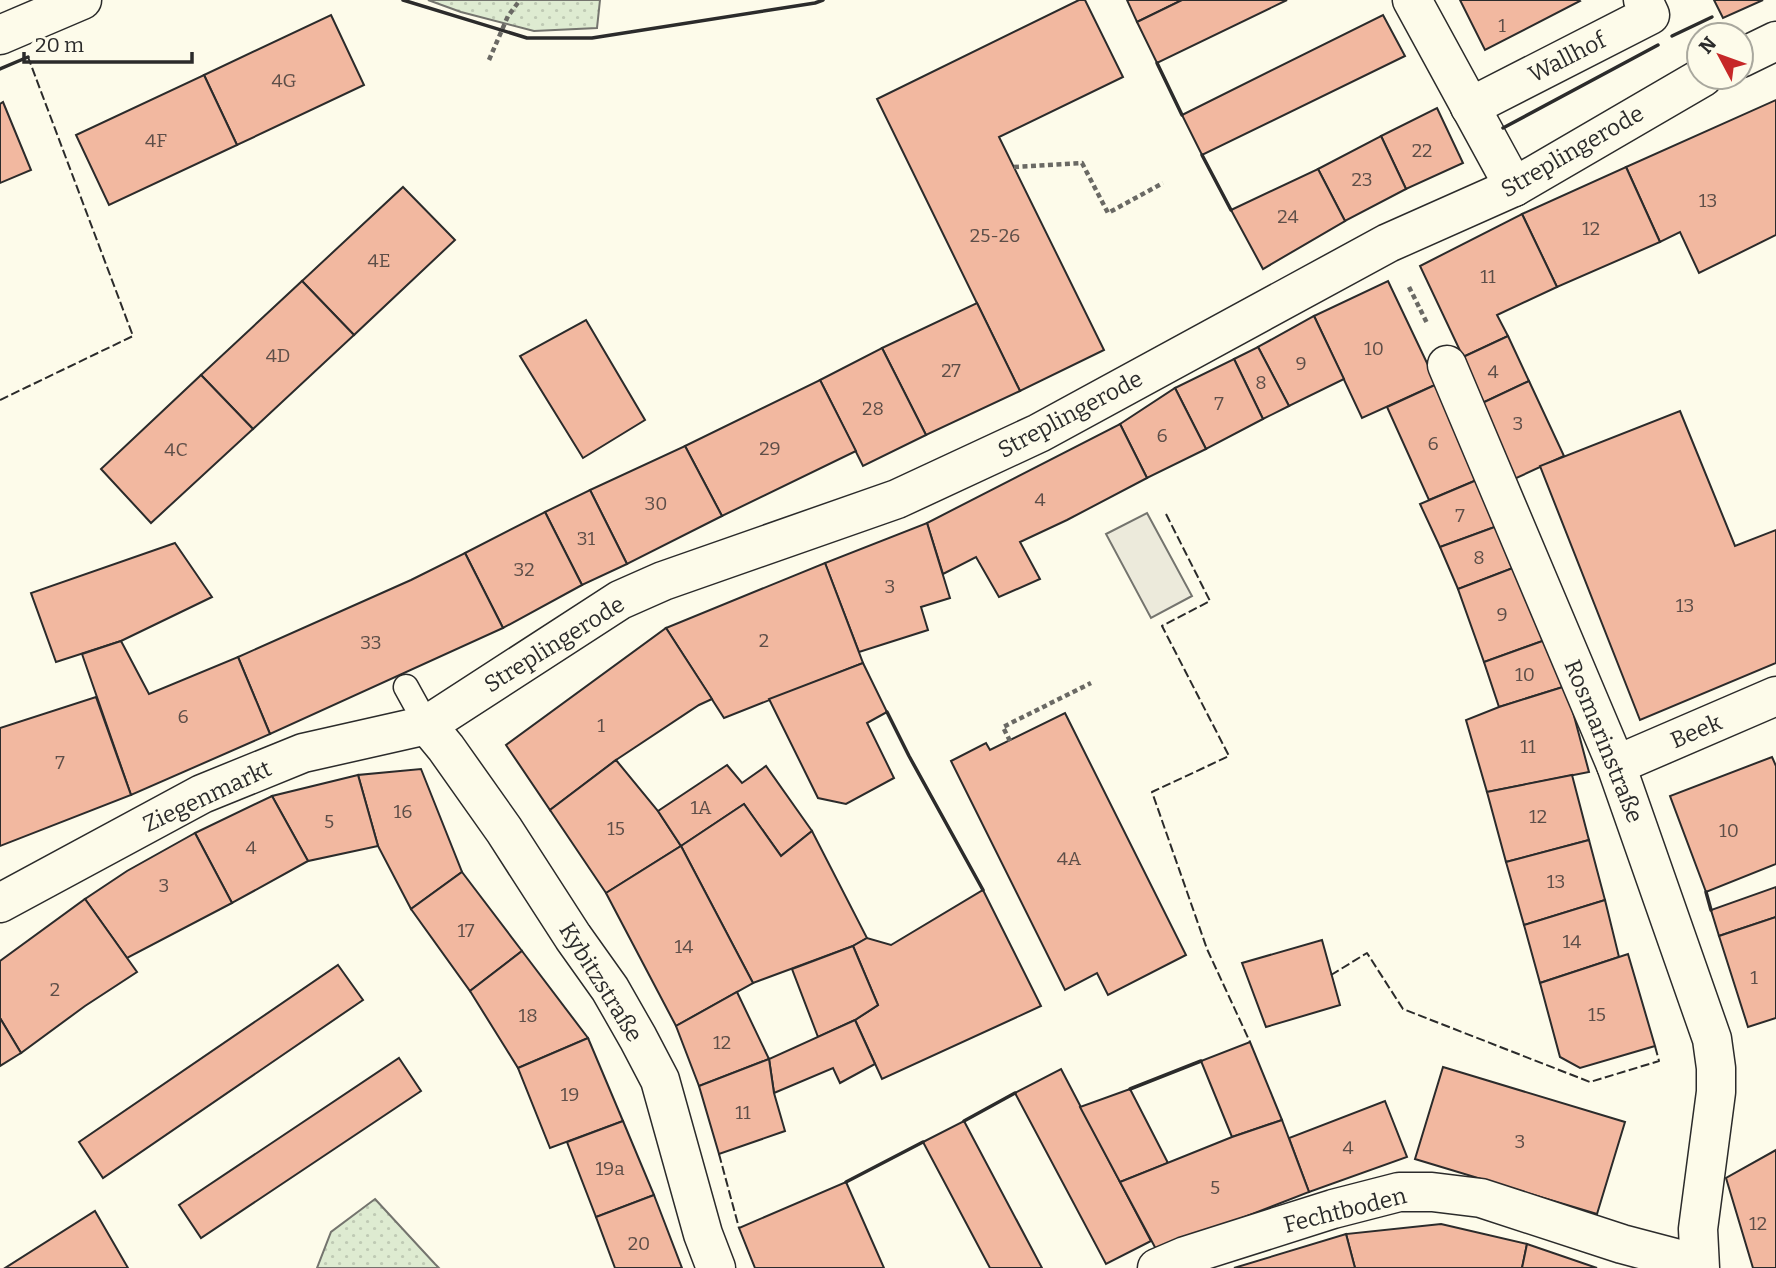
<svg xmlns="http://www.w3.org/2000/svg" width="1776" height="1268" viewBox="0 0 1776 1268" font-family="Bitter,serif">
	<style>
		.park { fill: url(#park-dots); stroke: #74746e; stroke-width: 2 }
		.parking { fill: #eceadb; stroke: #74746e; stroke-width: 2 }
		.building { fill: #f2b8a0; stroke: #2b2b2b; stroke-width: 2 }
		.lines { fill: none; stroke-linecap: round; stroke-linejoin: round }
		.lane-casing { stroke: #2b2b2b; stroke-width: 27 }
		.street-casing { stroke: #2b2b2b; stroke-width: 41 }
		.path { stroke: #6a6964; stroke-width: 4.5; stroke-dasharray: 5 3.5; stroke-linecap: butt }
		.lane { stroke: #fdfbea; stroke-width: 24 }
		.street { stroke: #fdfbea; stroke-width: 38 }
		.fence { stroke: #2b2b2b; stroke-width: 2; stroke-dasharray: 9 3.5; stroke-linecap: butt }
		.wall { stroke: #2b2b2b; stroke-width: 3.5 }
		.labels { text-anchor: middle; dominant-baseline: central; stroke-width: 5; stroke-linejoin: round; paint-order: stroke }
		.number-label { font-size: 19px; fill: #5d4e48 }
		.street-label { font-size: 23px; fill: #2b2b2b; stroke: #fdfbea }
	</style>
	<defs>
		<pattern id="park-dots" width="8" height="8" patternUnits="userSpaceOnUse" patternTransform="scale(1.75)"><rect width="8" height="8" fill="#deebd1"/><path d="M2 2h.1M6 6h.1" fill="none" stroke="#bfcab4" stroke-width="1.8" stroke-linecap="round"/></pattern>
	</defs>
	<rect width="100%" height="100%" fill="#fdfbea"/>
	<!-- park -->
	<g class="park">
		<path d="M428,0h172l-3,28 -63,3 -73,-19z"/>
		<path d="M375,1199l60,65 4,4h-122l14,-36z"/>
	</g>
	<!-- parking -->
	<path class="parking" d="M1147,513l45,83 -41,22 -45,-84z"/>
	<!-- building -->
	<g class="building">
		<path d="M1079,0h6l38,77 -124,60 105,213 -84,41 -143,-292z"/>
		<path d="M1127,0h55l-45,22z"/>
		<path d="M1182,0h105l-130,63 -20,-41z"/>
		<path d="M1460,0h119l1,1 -95,49z"/>
		<path d="M1714,0h49l-40,18z"/>
		<path d="M331,15l33,70 -127,60 -33,-70z"/>
		<path d="M1383,15l22,41 -203,99 -20,-40z"/>
		<path d="M204,75l33,70 -128,60 -33,-70z"/>
		<path d="M1776,100v135l-77,38 -19,-41 -20,10 -34,-75z"/>
		<path d="M3,102l28,68 -31,13v-79z"/>
		<path d="M1437,108l26,55 -57,26 -25,-53z"/>
		<path d="M1381,136l25,53 -61,32 -27,-52z"/>
		<path d="M1626,167l34,75 -103,45 -35,-73z"/>
		<path d="M1318,169l27,52 -82,48 -32,-59z"/>
		<path d="M403,187l52,53 -101,95 -52,-54z"/>
		<path d="M1522,214l35,73 -60,28 11,21 -45,21 -43,-91z"/>
		<path d="M302,281l52,54 -101,94 -52,-54z"/>
		<path d="M1388,281l49,103 -75,34 -48,-102z"/>
		<path d="M977,303l43,88 -94,44 -44,-87z"/>
		<path d="M1314,316l30,63 -55,27 -31,-59z"/>
		<path d="M586,320l59,100 -62,38 -63,-102z"/>
		<path d="M1508,336l21,45 -51,24 -15,-48z"/>
		<path d="M1258,347l31,59 -26,13 -29,-60z"/>
		<path d="M882,348l44,87 -63,31 -43,-86z"/>
		<path d="M1234,359l29,60 -57,30 -31,-61z"/>
		<path d="M201,375l52,54 -102,94 -50,-54z"/>
		<path d="M820,380l36,71 -134,65 -37,-70z"/>
		<path d="M1529,381l35,75 -52,24 -34,-75z"/>
		<path d="M1437,384l42,95 -50,21 -42,-93z"/>
		<path d="M1175,388l31,61 -59,29 -27,-54z"/>
		<path d="M1680,411l55,135 41,-16v133l-136,57 -100,-254z"/>
		<path d="M1120,424l27,54 -80,42 -47,22 20,37 -41,18 -23,-40 -33,17 -16,-51z"/>
		<path d="M685,446l37,70 -95,48 -37,-74z"/>
		<path d="M1479,479l21,46 -60,22 -20,-43z"/>
		<path d="M590,490l37,74 -45,21 -37,-73z"/>
		<path d="M545,512l37,73 -79,43 -38,-75z"/>
		<path d="M927,523l23,75 -29,9 7,23 -69,22 -34,-89z"/>
		<path d="M1500,525l18,41 -60,23 -18,-42z"/>
		<path d="M175,543l37,54 -91,44 -65,21 -25,-69z"/>
		<path d="M465,553l38,75 -233,106 -32,-77 173,-77z"/>
		<path d="M825,563l38,100 -139,55 -58,-90z"/>
		<path d="M1518,566l30,73 -64,23 -26,-73z"/>
		<path d="M666,628l46,71 -13,6 -83,55 -66,50 -44,-65z"/>
		<path d="M1548,639l18,47 -67,21 -15,-45z"/>
		<path d="M121,641l28,53 89,-37 32,77 -139,61 -49,-141z"/>
		<path d="M863,663l24,49 -20,11 27,55 -48,26 -28,-6 -49,-99z"/>
		<path d="M1566,686l23,86 -102,20 -21,-72 33,-13z"/>
		<path d="M96,697l35,98 -131,51v-118z"/>
		<path d="M1065,713l121,242 -78,40 -11,-22 -32,17 -114,-229 35,-18 4,7z"/>
		<path d="M1772,757l4,9v98l-70,28 -36,-96z"/>
		<path d="M616,760l42,51 23,35 -75,47 -56,-83z"/>
		<path d="M727,765l15,18 24,-17 46,65 -31,25 -37,-52 -63,42 -23,-35z"/>
		<path d="M421,769l41,103 -51,37 -33,-63 -20,-71z"/>
		<path d="M358,775l20,71 -70,15 -36,-65z"/>
		<path d="M1572,775l17,65 -83,22 -19,-70z"/>
		<path d="M272,796l36,65 -76,42 -37,-70z"/>
		<path d="M744,804l37,52 31,-25 55,107 -14,8 -100,37 -72,-137z"/>
		<path d="M195,833l37,70 -105,55 -42,-59 42,-28z"/>
		<path d="M1589,840l16,60 -81,25 -18,-63z"/>
		<path d="M681,846l72,137 -77,43 -70,-133z"/>
		<path d="M462,872l60,79 -52,40 -59,-82z"/>
		<path d="M1776,887v30l-57,19 -8,-26z"/>
		<path d="M983,890l58,116 -159,73 -27,-59 23,-15 -25,-59 14,-8 24,7z"/>
		<path d="M85,899l52,73 -52,34 -64,47 -21,-35v-57z"/>
		<path d="M1605,900l14,57 -79,26 -16,-58z"/>
		<path d="M1776,917v101l-28,9 -29,-91z"/>
		<path d="M1322,940l18,65 -74,22 -24,-64z"/>
		<path d="M853,946l25,59 -23,15 -37,17 -26,-68z"/>
		<path d="M522,951l66,87 -70,30 -48,-77z"/>
		<path d="M1628,954l27,92 -75,22 -20,-11 -20,-74z"/>
		<path d="M338,965l25,35 -260,178 -24,-36z"/>
		<path d="M737,992l32,67 -70,27 -23,-60z"/>
		<path d="M0,1018l21,35 -21,13z"/>
		<path d="M855,1020l20,44 -35,19 -7,-15 -59,25 -5,-34z"/>
		<path d="M588,1038l35,83 -73,27 -32,-80z"/>
		<path d="M1250,1042l32,78 -50,17 -31,-76z"/>
		<path d="M399,1058l22,33 -220,147 -22,-33z"/>
		<path d="M769,1059l5,34 11,38 -66,23 -20,-68z"/>
		<path d="M1443,1067l182,55 -28,92 -182,-55z"/>
		<path d="M1061,1069l90,172 -45,23 -91,-171z"/>
		<path d="M1130,1089l38,74 -48,19 -40,-75z"/>
		<path d="M1385,1101l22,56 -98,35 -20,-54z"/>
		<path d="M1282,1120l27,72 -152,59 -37,-69 112,-45z"/>
		<path d="M623,1121l31,74 -58,22 -29,-75z"/>
		<path d="M964,1121l78,147h-52l-67,-126z"/>
		<path d="M1776,1150v118h-23l-27,-90z"/>
		<path d="M846,1182l38,86h-129l-16,-40z"/>
		<path d="M654,1195l28,73h-67l-19,-51z"/>
		<path d="M95,1211l33,57h-123z"/>
		<path d="M1441,1224l86,20 -5,24h-167l-9,-34z"/>
		<path d="M1346,1234l9,34h-121z"/>
		<path d="M1527,1244l70,24h-75z"/>
	</g>
	<g class="lines">
		<defs>
			<path id="lane" d="M406,687l21,38"/>
			<g id="street">
				<path d="M1412,0l102,187"/>
				<path d="M0,35l82,-35"/>
				<path d="M1741,58l35,-17"/>
				<path d="M1470,107l180,-92 -7,-15"/>
				<path d="M1447,365l169,400 96,274 4,29v24l-18,137 2,39"/>
				<path d="M427,725l19,23 58,82 69,107 37,52 28,49 22,42 43,154 13,34"/>
				<path d="M1616,765l160,-69"/>
				<path d="M0,903l202,-109 101,-41 124,-28 193,-125 43,-19 234,-82 142,-66 349,-190 126,-56 189,-110"/>
				<path d="M1157,1268l28,-12 148,-47 66,-17h33l49,6 141,46 76,20"/>
			</g>
		</defs>
		<!-- lane casing -->
		<use href="#lane" class="lane-casing"/>
		<!-- street casing -->
		<use href="#street" class="street-casing"/>
		<!-- path -->
		<g class="path">
			<path d="M489,60l19,-44 12,-16"/>
			<path d="M1014,167l68,-4 26,50 55,-30"/>
			<path d="M1409,287l18,36"/>
			<path d="M1010,741l-7,-14 88,-44"/>
		</g>
		<!-- lane -->
		<use href="#lane" class="lane"/>
		<!-- street -->
		<use href="#street" class="street"/>
		<!-- fence -->
		<g class="fence">
			<path d="M0,400l133,-64 -105,-279"/>
			<path d="M1166,514l44,87 -48,25 67,130 -77,36 55,157 43,93"/>
			<path d="M1331,975l36,-22 36,56 187,73 69,-21 -4,-15"/>
			<path d="M719,1154l20,74"/>
		</g>
		<!-- wall -->
		<g class="wall">
			<path d="M403,0l124,38h65l223,-35 8,-3"/>
			<path d="M1672,36l40,-19"/>
			<path d="M1157,63l25,52"/>
			<path d="M0,69l28,-12"/>
			<path d="M1503,128l155,-83"/>
			<path d="M1202,155l29,55"/>
			<path d="M887,712l22,44 74,134"/>
			<path d="M1706,892l5,18"/>
			<path d="M1130,1089l71,-28"/>
			<path d="M964,1121l51,-28"/>
			<path d="M846,1182l77,-40"/>
		</g>
	</g>
	<g class="labels">
		<!-- number labels -->
		<g class="number-label">
			<text x="1502" y="25">1</text>
			<text x="284" y="80">4G</text>
			<text x="156" y="140">4F</text>
			<text x="1422" y="150">22</text>
			<text x="1362" y="179">23</text>
			<text x="1708" y="200">13</text>
			<text x="1288" y="216">24</text>
			<text x="1591" y="228">12</text>
			<text x="995" y="235">25-26</text>
			<text x="379" y="260">4E</text>
			<text x="1488" y="276">11</text>
			<text x="1374" y="348">10</text>
			<text x="278" y="355">4D</text>
			<text x="1301" y="363">9</text>
			<text x="951" y="370">27</text>
			<text x="1493" y="371">4</text>
			<text x="1261" y="382">8</text>
			<text x="1219" y="403">7</text>
			<text x="873" y="408">28</text>
			<text x="1518" y="423">3</text>
			<text x="1162" y="435">6</text>
			<text x="1433" y="443">6</text>
			<text x="770" y="448">29</text>
			<text x="176" y="449">4C</text>
			<text x="1040" y="499">4</text>
			<text x="656" y="503">30</text>
			<text x="1460" y="515">7</text>
			<text x="586" y="538">31</text>
			<text x="1479" y="557">8</text>
			<text x="524" y="569">32</text>
			<text x="890" y="586">3</text>
			<text x="1685" y="605">13</text>
			<text x="1502" y="614">9</text>
			<text x="764" y="640">2</text>
			<text x="371" y="642">33</text>
			<text x="1525" y="674">10</text>
			<text x="183" y="716">6</text>
			<text x="601" y="725">1</text>
			<text x="1528" y="746">11</text>
			<text x="60" y="762">7</text>
			<text x="701" y="807">1A</text>
			<text x="403" y="811">16</text>
			<text x="1538" y="816">12</text>
			<text x="329" y="821">5</text>
			<text x="616" y="828">15</text>
			<text x="1729" y="830">10</text>
			<text x="251" y="847">4</text>
			<text x="1069" y="858">4A</text>
			<text x="1556" y="881">13</text>
			<text x="164" y="885">3</text>
			<text x="466" y="930">17</text>
			<text x="1572" y="941">14</text>
			<text x="684" y="946">14</text>
			<text x="1754" y="977">1</text>
			<text x="55" y="989">2</text>
			<text x="1597" y="1014">15</text>
			<text x="528" y="1015">18</text>
			<text x="722" y="1042">12</text>
			<text x="570" y="1094">19</text>
			<text x="743" y="1112">11</text>
			<text x="1520" y="1141">3</text>
			<text x="1348" y="1147">4</text>
			<text x="610" y="1168">19a</text>
			<text x="1215" y="1187">5</text>
			<text x="1758" y="1223">12</text>
			<text x="639" y="1243">20</text>
		</g>
		<!-- street labels -->
		<g class="street-label">
			<text transform="translate(1567 57) rotate(-27)">Wallhof</text>
			<text transform="translate(1572 151) rotate(-30)">Streplingerode</text>
			<text transform="translate(1070 414) rotate(-28)">Streplingerode</text>
			<text transform="translate(554 644) rotate(-32)">Streplingerode</text>
			<text transform="translate(1696 731) rotate(-23)">Beek</text>
			<text transform="translate(1604 741) rotate(68)">Rosmarinstraße</text>
			<text transform="translate(207 796) rotate(-25)">Ziegenmarkt</text>
			<text transform="translate(601 982) rotate(58)">Kybitzstraße</text>
			<text transform="translate(1345 1210) rotate(-14)">Fechtboden</text>
		</g>
	</g>
	<!-- north arrow -->
	<g transform="translate(1720 56) rotate(311)"><circle r="33" fill="#fdfbea" stroke="#a9a89e" stroke-width="2"/>
	<path d="M0-5L12 26L0 18L-12 26Z" fill="#c62828"/>
	<text y="-10" font-size="19" font-weight="bold" text-anchor="middle" fill="#2b2b2b">N</text>
	</g>
	<!-- scale -->
	<path d="M24 52v10h168v-10" fill="none" stroke="#2b2b2b" stroke-width="3.5"/>
	<text x="35" y="52" font-size="21" fill="#2b2b2b" stroke="#fdfbea" stroke-width="5" paint-order="stroke">20 m</text>
</svg>
